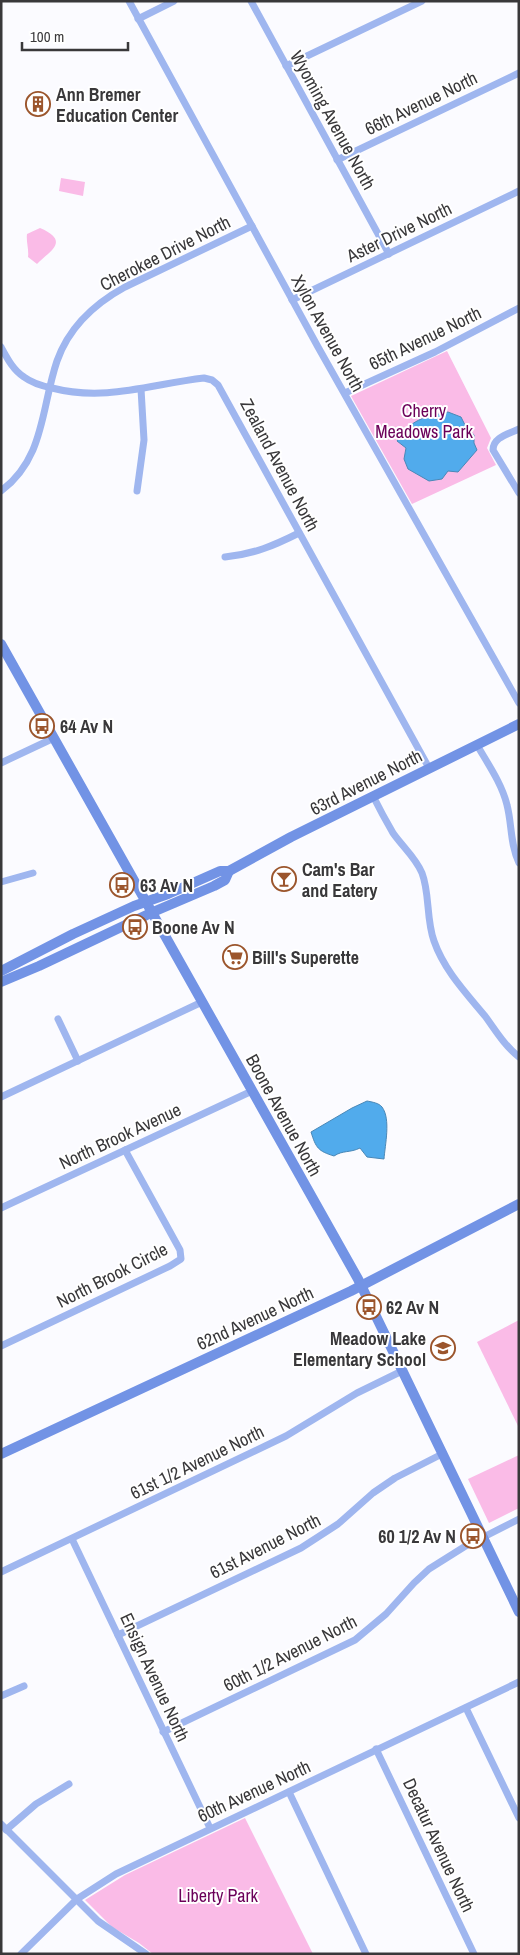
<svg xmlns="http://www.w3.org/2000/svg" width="520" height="1955" viewBox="0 0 520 1955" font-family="'Archivo Narrow',sans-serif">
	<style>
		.green { fill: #fabbe7 }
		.water { fill: #51abec; stroke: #4a88b7 }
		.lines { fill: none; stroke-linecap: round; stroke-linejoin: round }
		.street { stroke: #9fb6ef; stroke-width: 7 }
		.secondary { stroke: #7293e5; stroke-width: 10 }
		.labels { text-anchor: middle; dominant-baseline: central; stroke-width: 4; stroke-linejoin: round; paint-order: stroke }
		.poi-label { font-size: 18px; font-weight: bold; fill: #39383a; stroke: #fff; text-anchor: start }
		.street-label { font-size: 18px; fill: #39383a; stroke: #fff }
		.park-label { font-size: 18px; fill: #6b0059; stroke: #fff }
	</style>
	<rect width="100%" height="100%" fill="#fbfbff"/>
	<!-- green -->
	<g class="green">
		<path d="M61,178l24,4 -2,14 -24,-5z"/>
		<path d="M40,228c30,13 11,22 -3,36l-9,-7c1,-8 -2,-15 -1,-23z"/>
		<path d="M447,351l44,87 -4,10 9,17 -84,39 -61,-108z"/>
		<path d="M519,1320v108l-42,-86z"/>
		<path d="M519,1455v53l-30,15 -21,-44z"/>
		<path d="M245,1818l68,136h-160l-14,-11 -27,-16 -27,-27 40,-25z"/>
	</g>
	<!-- water -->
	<g class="water">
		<path d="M448,412l13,5 4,8 9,10v8l3,7 -19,22 -10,-1 -6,8 -13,2 -21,-12 -4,-10 2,-11 -9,-7c14,-22 27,-24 51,-29z"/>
		<path d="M367,1101c5,1 12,2 15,6 9,12 3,38 2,52l-17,-2 -7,-9c-10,5 -17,2 -26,8 -16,-5 -18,-8 -23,-24l41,-24z"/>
	</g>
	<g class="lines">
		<!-- street -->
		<g class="street">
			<path d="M129,1l189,346 201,356"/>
			<path d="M251,1l138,253"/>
			<path d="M138,19l36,-18"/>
			<path d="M286,66l136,-65"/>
			<path d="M337,160l182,-87"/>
			<path d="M292,300l227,-109"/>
			<path d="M1,347c6,11 12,23 23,30 8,6 18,9 28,11 54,14 99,-4 152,-10l8,2 6,5 211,383"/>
			<path d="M345,393l90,-41 84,-44"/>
			<path d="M519,429c-10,5 -26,8 -26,21l26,43"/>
			<path d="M1,491c44,-33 40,-83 56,-130 12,-34 37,-57 68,-74l127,-61"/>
			<path d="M137,491l7,-51 -3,-51"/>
			<path d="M225,557c29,-3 48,-11 74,-24"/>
			<path d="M477,745c11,19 25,39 30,60 5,19 3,39 12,58"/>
			<path d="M1,763l53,-25"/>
			<path d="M373,796c6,12 13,25 20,37 9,13 23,25 29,40 8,21 4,46 12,68 10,29 32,52 51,75 11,15 19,29 34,41"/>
			<path d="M1,882l32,-9"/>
			<path d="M58,1019l20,42"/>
			<path d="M1,1097l201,-95"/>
			<path d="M1,1208l251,-117"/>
			<path d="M1,1346l169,-80 11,-7 -1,-9 -55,-100"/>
			<path d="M72,1539l138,289"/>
			<path d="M1,1572l285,-136 71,-43 45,-22"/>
			<path d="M118,1635l183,-87 37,-24 35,-31 22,-15 47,-24"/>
			<path d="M1,1696l23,-10"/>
			<path d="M466,1708l53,110"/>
			<path d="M163,1732l192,-92 31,-26 28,-31 15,-14 35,-22 55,-28"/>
			<path d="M376,1749l98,205"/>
			<path d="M289,1792l77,162"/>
			<path d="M1,1824l97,97 48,33"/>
			<path d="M6,1830l30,-26 33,-20"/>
			<path d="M21,1954l56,-55 39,-25 403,-192"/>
		</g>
		<!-- secondary -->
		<g class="secondary">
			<path d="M1,644l357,635 161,333"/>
			<path d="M1,971l72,-37 61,-28 34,-12 52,-23h9l62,-34 228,-113"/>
			<path d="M1,982l38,-16 114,-54 61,-26 11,-6 4,-9"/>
			<path d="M1,1454l350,-163 168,-87"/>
		</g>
	</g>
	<!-- icons -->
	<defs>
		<symbol id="building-ring" viewBox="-11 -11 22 22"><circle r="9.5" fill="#fff" stroke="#9b552c" stroke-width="1.5"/><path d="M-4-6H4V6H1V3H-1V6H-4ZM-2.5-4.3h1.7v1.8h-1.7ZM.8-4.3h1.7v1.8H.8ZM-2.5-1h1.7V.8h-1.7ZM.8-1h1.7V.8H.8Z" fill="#9b552c"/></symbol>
		<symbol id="bus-ring" viewBox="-11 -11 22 22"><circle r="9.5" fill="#fff" stroke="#9b552c" stroke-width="1.5"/><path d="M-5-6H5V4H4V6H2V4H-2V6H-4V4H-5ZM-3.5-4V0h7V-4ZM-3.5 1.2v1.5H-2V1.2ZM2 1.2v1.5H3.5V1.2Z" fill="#9b552c"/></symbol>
		<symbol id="bar-ring" viewBox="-11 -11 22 22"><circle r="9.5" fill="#fff" stroke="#9b552c" stroke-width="1.5"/><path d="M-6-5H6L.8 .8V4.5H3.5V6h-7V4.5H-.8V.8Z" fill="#9b552c"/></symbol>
		<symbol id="supermarket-ring" viewBox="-11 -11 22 22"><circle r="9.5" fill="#fff" stroke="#9b552c" stroke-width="1.5"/><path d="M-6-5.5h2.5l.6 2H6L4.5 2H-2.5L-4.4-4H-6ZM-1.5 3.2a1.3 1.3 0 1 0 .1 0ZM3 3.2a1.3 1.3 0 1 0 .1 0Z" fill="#9b552c"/></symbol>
		<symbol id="school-ring" viewBox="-11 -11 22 22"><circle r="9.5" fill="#fff" stroke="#9b552c" stroke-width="1.5"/><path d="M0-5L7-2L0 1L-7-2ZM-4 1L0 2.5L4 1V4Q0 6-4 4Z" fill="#9b552c"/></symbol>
	</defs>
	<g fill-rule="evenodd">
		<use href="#building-ring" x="24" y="90" width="28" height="28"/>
		<use href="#bus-ring" x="28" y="712" width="28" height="28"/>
		<use href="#bar-ring" x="270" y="865" width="28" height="28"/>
		<use href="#bus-ring" x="108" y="871" width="28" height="28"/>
		<use href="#bus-ring" x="121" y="913" width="28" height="28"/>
		<use href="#supermarket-ring" x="221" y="943" width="28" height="28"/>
		<use href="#bus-ring" x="355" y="1293" width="28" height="28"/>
		<use href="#school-ring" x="429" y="1334" width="28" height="28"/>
		<use href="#bus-ring" x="459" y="1522" width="28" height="28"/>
	</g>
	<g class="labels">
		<!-- poi labels -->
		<g class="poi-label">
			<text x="56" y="94">Ann Bremer<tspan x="56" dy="21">Education Center</tspan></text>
			<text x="60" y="726">64 Av N</text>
			<text x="302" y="869">Cam's Bar<tspan x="302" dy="21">and Eatery</tspan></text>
			<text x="140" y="885">63 Av N</text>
			<text x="152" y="927">Boone Av N</text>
			<text x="252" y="957">Bill's Superette</text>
			<text x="386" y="1307">62 Av N</text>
			<text x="426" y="1338" text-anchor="end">Meadow Lake<tspan x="426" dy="21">Elementary School</tspan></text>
			<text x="456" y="1536" text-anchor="end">60 1/2 Av N</text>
		</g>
		<!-- street labels -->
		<g class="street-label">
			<text transform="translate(421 103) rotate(-26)">66th Avenue North</text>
			<text transform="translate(333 120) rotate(61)">Wyoming Avenue North</text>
			<text transform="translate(399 232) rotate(-26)">Aster Drive North</text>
			<text transform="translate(165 253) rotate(-27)">Cherokee Drive North</text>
			<text transform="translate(328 333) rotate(61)">Xylon Avenue North</text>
			<text transform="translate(425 338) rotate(-26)">65th Avenue North</text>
			<text transform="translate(280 465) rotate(62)">Zealand Avenue North</text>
			<text transform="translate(366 782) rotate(-27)">63rd Avenue North</text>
			<text transform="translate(284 1115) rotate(61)">Boone Avenue North</text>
			<text transform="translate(120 1136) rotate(-25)">North Brook Avenue</text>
			<text transform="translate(112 1275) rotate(-27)">North Brook Circle</text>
			<text transform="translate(255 1318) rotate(-25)">62nd Avenue North</text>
			<text transform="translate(197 1462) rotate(-26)">61st 1/2 Avenue North</text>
			<text transform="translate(265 1546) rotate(-27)">61st Avenue North</text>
			<text transform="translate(290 1653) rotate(-27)">60th 1/2 Avenue North</text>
			<text transform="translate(155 1677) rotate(65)">Ensign Avenue North</text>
			<text transform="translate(254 1791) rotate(-25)">60th Avenue North</text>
			<text transform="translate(439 1845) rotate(65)">Decatur Avenue North</text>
		</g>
		<!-- park labels -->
		<g class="park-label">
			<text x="424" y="410">Cherry<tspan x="424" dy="21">Meadows Park</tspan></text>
			<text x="218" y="1895">Liberty Park</text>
		</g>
	</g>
	<!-- border -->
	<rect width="520" height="1955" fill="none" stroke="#39383a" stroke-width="5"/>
	<!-- scale -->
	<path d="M22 42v8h106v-8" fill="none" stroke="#39383a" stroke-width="2.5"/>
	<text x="30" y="42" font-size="15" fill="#39383a" stroke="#ffffff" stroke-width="4" paint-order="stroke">100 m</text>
</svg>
